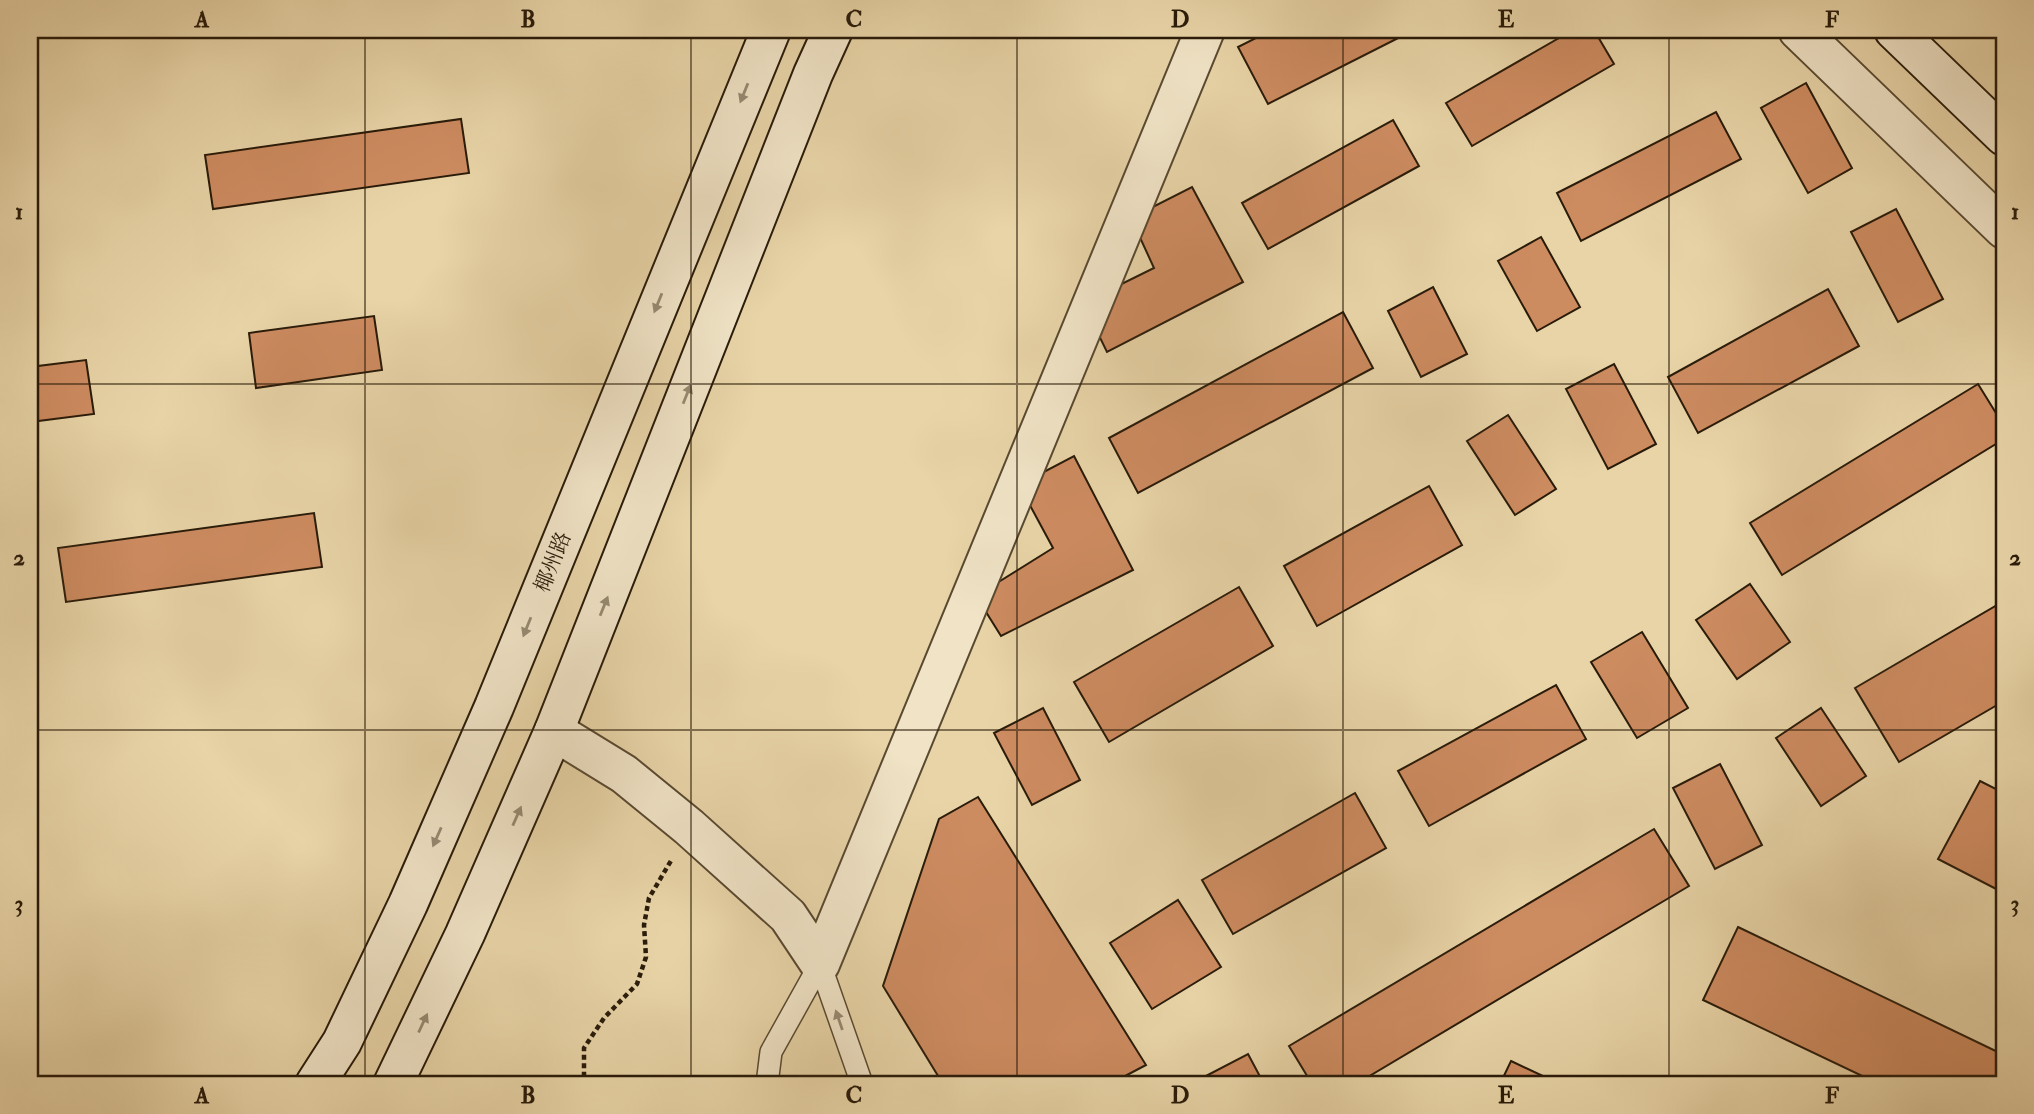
<svg xmlns="http://www.w3.org/2000/svg" width="2034" height="1114" viewBox="0 0 2034 1114" font-family="'IM FELL Double Pica','Noto Serif SC',serif">
	<style>
		.building { fill: #cd8b60; stroke: #291b0a; stroke-width: 2 }
		.lines { fill: none; stroke-linecap: round; stroke-linejoin: round }
		.lane-casing { stroke: #594931; stroke-width: 24 }
		.street-casing { stroke: #594931; stroke-width: 42 }
		.secondary-casing { stroke: #291b0a; stroke-width: 42 }
		.path { stroke: #291b0a; stroke-width: 4.5; stroke-dasharray: 5 3.5; stroke-linecap: butt }
		.lane { stroke: #f0e3c6; stroke-width: 21 }
		.street { stroke: #f0e3c6; stroke-width: 38 }
		.secondary { stroke: #f0e3c6; stroke-width: 38 }
		.oneway { fill: #968971 }
		.grid { fill: none; stroke: #291b0a; stroke-width: 2; stroke-opacity: 0.55 }
		.labels { text-anchor: middle; dominant-baseline: central; stroke-width: 7; stroke-linejoin: round; paint-order: stroke }
		.street-label { font-size: 21px; fill: #291b0a; stroke: #f0e3c6 }
		.neatline { fill: none; stroke: #291b0a; stroke-width: 2.5 }
		.grid-label { font-size: 23px; text-anchor: middle; font-weight: bold; fill: #291b0a }
	</style>
	<rect width="100%" height="100%" fill="#e8d4a7"/>
	<filter id="stains"><feTurbulence type="fractalNoise" baseFrequency=".00286" numOctaves="4"/><feColorMatrix values="0 0 0 0 .2 0 0 0 0 .09 0 0 0 0 .02 0 0 0 .5 -.17"/></filter>
	<radialGradient id="worn" r=".72"><stop offset=".6" stop-color="#630" stop-opacity="0"/><stop offset="1" stop-color="#630" stop-opacity=".3"/></radialGradient>
	<!-- building -->
	<g class="building">
		<path d="M1272,30h142l-146,74 -30,-57z"/>
		<path d="M1573,30h21l20,34 -142,82 -26,-43z"/>
		<path d="M1806,83l46,85 -44,25 -47,-85z"/>
		<path d="M1716,112l25,47 -160,82 -24,-48z"/>
		<path d="M461,119l8,54 -256,36 -8,-54z"/>
		<path d="M1393,120l26,46 -151,83 -26,-46z"/>
		<path d="M1192,187l51,95 -136,70 -24,-49 71,-35 -23,-50z"/>
		<path d="M1896,209l47,90 -45,23 -47,-90z"/>
		<path d="M1541,237l39,70 -43,24 -39,-70z"/>
		<path d="M1433,287l34,67 -46,23 -33,-66z"/>
		<path d="M1828,289l31,57 -161,87 -30,-56z"/>
		<path d="M1343,312l30,56 -235,125 -29,-55z"/>
		<path d="M374,316l8,54 -126,18 -7,-55z"/>
		<path d="M86,360l8,54 -64,8v-55z"/>
		<path d="M1614,364l42,80 -48,25 -42,-80z"/>
		<path d="M1978,384l26,42v13l-222,136 -32,-52z"/>
		<path d="M1508,415l48,74 -41,26 -48,-74z"/>
		<path d="M1074,456l59,114 -132,66 -25,-40 77,-48 -34,-63z"/>
		<path d="M1429,486l33,59 -145,81 -33,-60z"/>
		<path d="M314,513l8,54 -256,35 -8,-54z"/>
		<path d="M1750,584l40,58 -53,37 -41,-59z"/>
		<path d="M1239,587l34,59 -164,96 -35,-60z"/>
		<path d="M2004,601v100l-105,61 -44,-74z"/>
		<path d="M1642,632l46,76 -51,30 -46,-76z"/>
		<path d="M1556,685l30,54 -157,87 -31,-55z"/>
		<path d="M1043,708l37,72 -48,25 -38,-72z"/>
		<path d="M1821,708l45,68 -45,30 -45,-68z"/>
		<path d="M1720,764l42,81 -47,24 -42,-81z"/>
		<path d="M1980,781l24,12v100l-66,-34z"/>
		<path d="M1355,793l31,55 -153,86 -31,-54z"/>
		<path d="M978,797l168,268 -36,19h-167l-60,-98 56,-167z"/>
		<path d="M1654,829l35,57 -333,198h-44l-23,-38z"/>
		<path d="M1178,900l43,67 -69,42 -42,-66z"/>
		<path d="M1738,927l266,128v29h-125l-176,-84z"/>
		<path d="M1248,1054l16,30h-56l-4,-7z"/>
		<path d="M1511,1061l49,23h-60z"/>
	</g>
	<g class="lines">
		<defs>
			<path id="lane" d="M767,1084l4,-32 49,-88 42,120"/>
			<g id="street">
				<path d="M1798,30l206,199"/>
				<path d="M554,731l70,43 65,53 99,89 32,48 385,-934"/>
			</g>
			<g id="secondary">
				<path d="M1894,30l110,106"/>
				<path d="M315,1084l27,-42 66,-138 86,-197 277,-677"/>
				<path d="M393,1084l72,-150 89,-203 259,-657 20,-44"/>
			</g>
		</defs>
		<!-- lane casing -->
		<use href="#lane" class="lane-casing"/>
		<!-- street casing -->
		<use href="#street" class="street-casing"/>
		<!-- secondary casing -->
		<use href="#secondary" class="secondary-casing"/>
		<!-- path -->
		<path class="path" d="M588,1084l-4,-6v-30l20,-30 33,-34 9,-27 -2,-32 5,-27 23,-39"/>
		<!-- lane -->
		<use href="#lane" class="lane"/>
		<!-- street -->
		<use href="#street" class="street"/>
		<!-- secondary -->
		<use href="#secondary" class="secondary"/>
	</g>
	<!-- one-way arrows -->
	<defs><path id="oneway-solid" d="M-6-.8H1V-3.2L6.5 0L1 3.2V.8H-6Z" transform="scale(1.75)"/></defs>
	<g class="oneway">
		<use href="#oneway-solid" transform="translate(744 93) rotate(112)"/>
		<use href="#oneway-solid" transform="translate(658 303) rotate(112)"/>
		<use href="#oneway-solid" transform="translate(687 394) rotate(-68)"/>
		<use href="#oneway-solid" transform="translate(604 606) rotate(-68)"/>
		<use href="#oneway-solid" transform="translate(527 627) rotate(112)"/>
		<use href="#oneway-solid" transform="translate(517 816) rotate(-66)"/>
		<use href="#oneway-solid" transform="translate(437 837) rotate(114)"/>
		<use href="#oneway-solid" transform="translate(839 1020) rotate(-109)"/>
		<use href="#oneway-solid" transform="translate(423 1023) rotate(-65)"/>
	</g>
	<!-- grid -->
	<path class="grid" d="M365,30v1054M691,30v1054M1017,30v1054M1343,30v1054M1669,30v1054M30,384h1974M30,730h1974"/>
	<g class="labels">
		<!-- street labels -->
		<g class="street-label">
			<text transform="translate(553 562) rotate(-68)">椰州路</text>
		</g>
	</g>
	<!-- margin -->
	<rect width="2034" height="1114" fill="none" stroke="#e8d4a7" stroke-width="77"/>
	<rect x="38" y="38" width="1958" height="1038" class="neatline"/>
	<g class="grid-label">
		<text x="202" y="27">A</text>
		<text x="528" y="27">B</text>
		<text x="854" y="27">C</text>
		<text x="1180" y="27">D</text>
		<text x="1506" y="27">E</text>
		<text x="1832" y="27">F</text>
		<text x="19" y="219">1</text>
		<text x="2015" y="219">1</text>
		<text x="19" y="565">2</text>
		<text x="2015" y="565">2</text>
		<text x="19" y="911">3</text>
		<text x="2015" y="911">3</text>
		<text x="202" y="1103">A</text>
		<text x="528" y="1103">B</text>
		<text x="854" y="1103">C</text>
		<text x="1180" y="1103">D</text>
		<text x="1506" y="1103">E</text>
		<text x="1832" y="1103">F</text>
	</g>
	<rect width="100%" height="100%" filter="url(#stains)"/>
	<rect width="100%" height="100%" fill="url(#worn)"/>
</svg>
